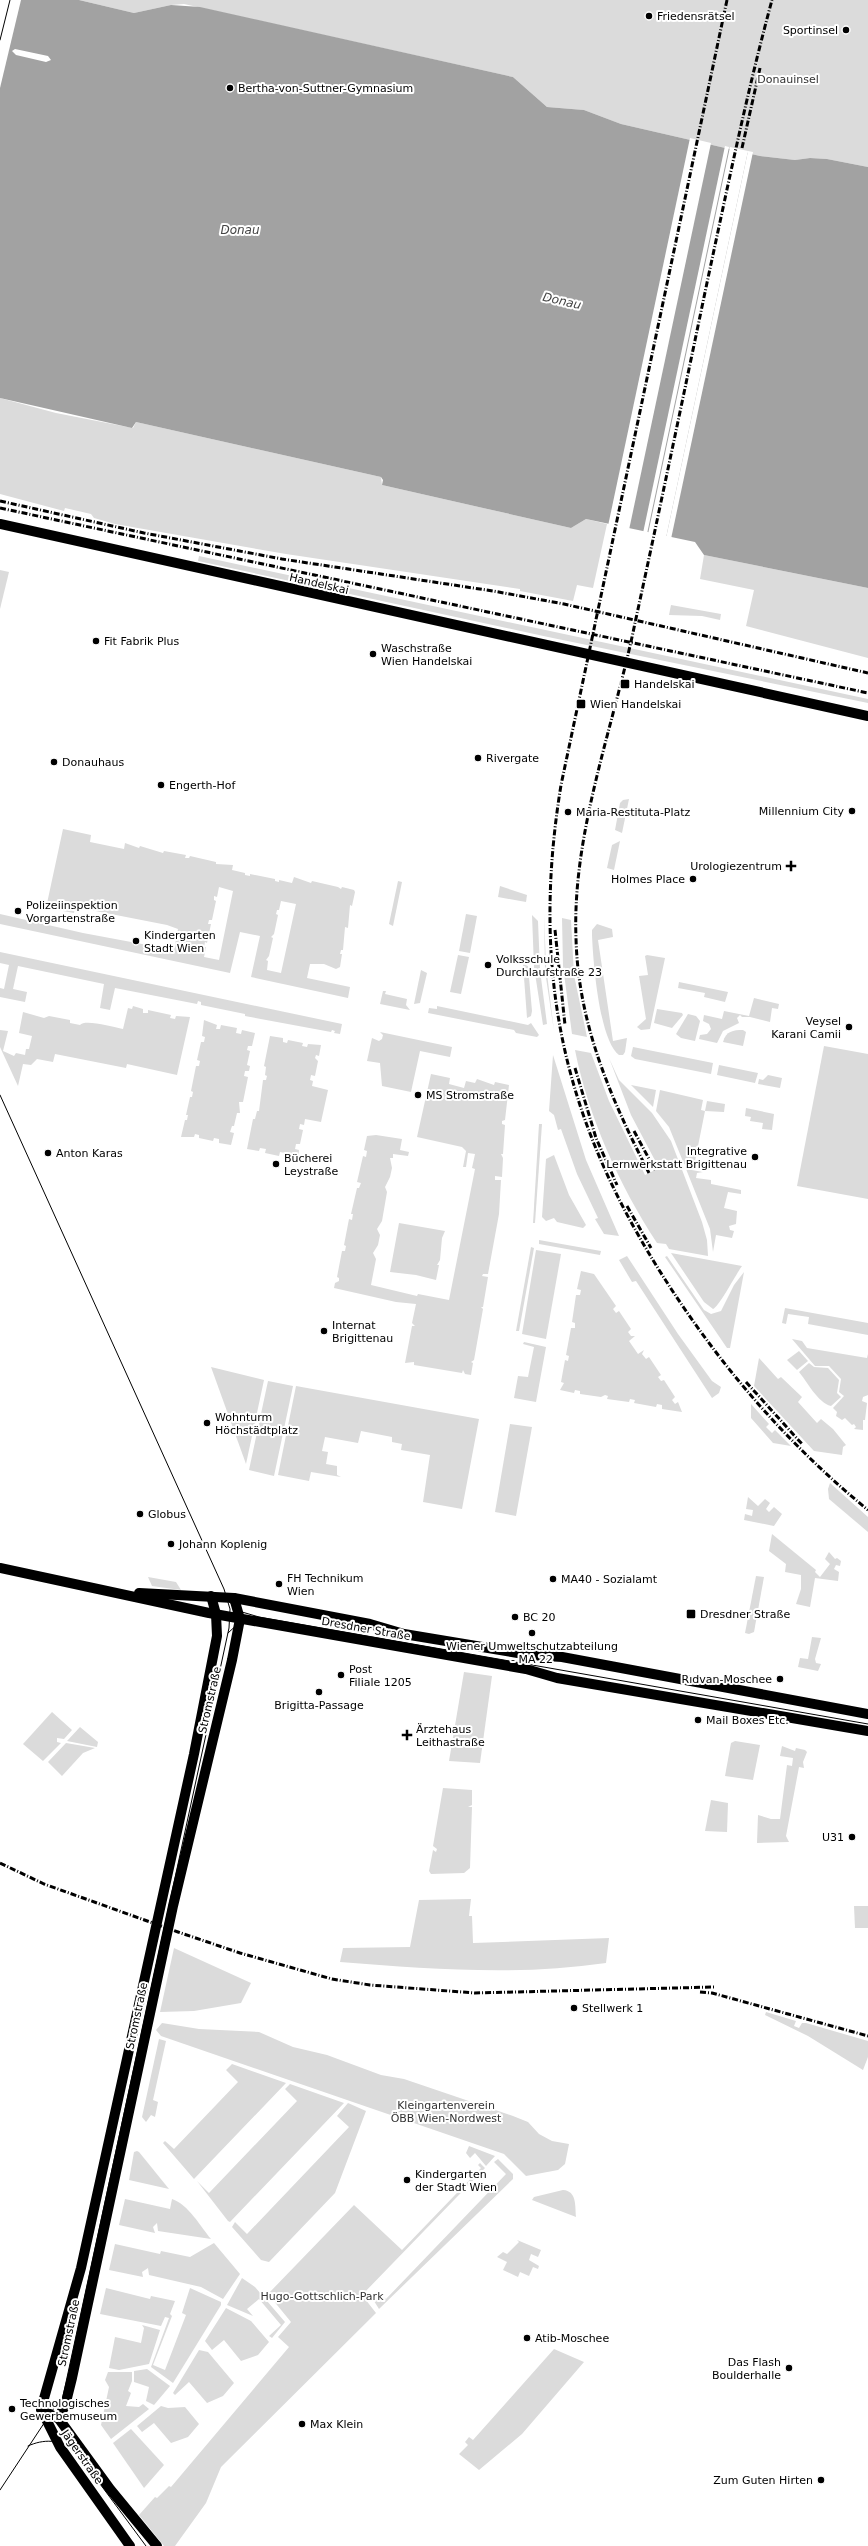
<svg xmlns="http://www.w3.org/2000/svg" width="868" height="2546" viewBox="0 0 868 2546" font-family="'DejaVu Sans',sans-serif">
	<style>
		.green { fill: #dbdbdb; fill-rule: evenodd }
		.water { fill: #a2a2a2; fill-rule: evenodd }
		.pier { fill: #fff }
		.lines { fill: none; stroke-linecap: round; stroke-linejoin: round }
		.major { stroke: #000; stroke-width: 10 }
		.tram { stroke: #000; stroke-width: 1 }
		.rail { stroke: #000; stroke-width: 3; stroke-dasharray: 6 2 1 2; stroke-linecap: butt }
		.poi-dot { fill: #000; stroke: #fff; stroke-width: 1.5 }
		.labels { text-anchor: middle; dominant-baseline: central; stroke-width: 4; stroke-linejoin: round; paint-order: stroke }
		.poi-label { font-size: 11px; fill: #000; stroke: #fff; text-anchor: start }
		.park-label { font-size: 11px; fill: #323232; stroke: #fff }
		.street-label { font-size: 11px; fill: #000; stroke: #fff }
		.water-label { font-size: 12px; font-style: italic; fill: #434343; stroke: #fff }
	</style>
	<rect width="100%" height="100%" fill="#fff"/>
	<!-- green -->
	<g class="green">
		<path d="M79,0h789v167l-41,-8 -17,-1 -15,2 -35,-4 -139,-32 -37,-14 -37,-3 -34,-30 -329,-73 -13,1 -37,8z"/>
		<path d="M0,398l56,15 77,15 3,-6 245,55 1,8 189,43 15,-9 21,5 -14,64 -16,-3 -4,16 -53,-10v-2l-234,-35 -171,-30 -21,-6 -3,-4 -26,-6 -1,3 -64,-17z"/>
		<path d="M704,555l164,33v70l-122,-32 8,-36 -54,-11z"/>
		<path d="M199,556l669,143v4l-320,-66 -350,-76z"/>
		<path d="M0,570l9,2 -9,37z"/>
		<path d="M671,605l50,9 -1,6 -18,-4 -33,-1z"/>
		<path d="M629,799l-7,34 -7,-3 5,-27 3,-3z"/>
		<path d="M63,829l28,6 -1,7 34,7 1,-6 14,5 1,-2 23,7 1,-2 22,4 -1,3h4l1,-2 26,6v2l17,1 -1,5 13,3v2l5,1v-2l25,5v2l4,1v-2l13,3 2,-6 17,6 1,-2 26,6 3,2 1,-2 12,3 1,2 -3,14 -2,-1 -2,23 -3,-1 -2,23h-2l-1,4h2l-2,13 -4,2 -12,-5h-14l-3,14 43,9 -2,11 -97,-21 9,-41 -20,-4 -10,41 -230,-49v-10l83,19 91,17 4,-21 -11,-4 -92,-18 -1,6 -28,-5zM219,887l14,4 -14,69 -15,-3 2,-10h-2l1,-5 2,1 4,-19h-3l1,-4h3l4,-19 -2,-1v-4l3,1zM281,901l15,3 -15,69 -14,-3 1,-9 -2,-1 3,-4 4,-18 -2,-1 3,-3 4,-19 -2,-1 1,-4h2z"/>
		<path d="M620,841l-6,29 -7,-2 5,-23z"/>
		<path d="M398,881l4,1 -9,44 -4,-2z"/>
		<path d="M500,886l27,9 -1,7 -28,-5z"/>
		<path d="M466,914l11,2 -7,37 -11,-2z"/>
		<path d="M544,914l2,51 8,66 -9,-60z"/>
		<path d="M532,915l6,6 2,49 7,54 -4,1 -9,-58z"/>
		<path d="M562,918l9,2 3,55 13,62 -15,-3 -9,-68z"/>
		<path d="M597,924l15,5 1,8 -15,3 15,101 14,-3 -2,14 -2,3h-4c-20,-15 -26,-95 -27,-120v-5z"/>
		<path d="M0,952l342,72 -2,10 -6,-1 1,-2 -3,-1 -1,2 -86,-16v-2l-44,-9v-3l-3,-1 -1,3 -82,-16 -5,22 -10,-2 4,-24 -86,-18 -5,23 14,3 -2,10 -25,-5v-9l4,1 5,-24 -9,-2z"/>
		<path d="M458,955l11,2 -8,37 -11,-2z"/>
		<path d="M647,955l18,3 -15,71 -9,1 -4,-3 9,-8 -7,-43 9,-1 -3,-19z"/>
		<path d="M523,964l5,2 4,45 -1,5 -4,2z"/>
		<path d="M421,970l6,3 -7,30 -6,1z"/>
		<path d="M679,982l49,10 -3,10 -21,-5 1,-4 -27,-5z"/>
		<path d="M383,991h3l-1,3 22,5 -1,6 4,5 -30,-6z"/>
		<path d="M754,998l25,6 -1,5 -6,-1 -2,14 -20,-5h-8l-2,-2 -3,3 2,5 -16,8 -6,12 -18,-4 1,-4 7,-1 4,-5 -2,-5 -6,-3 1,-6 18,4 2,-8 25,5z"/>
		<path d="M133,1006l10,3v4h5v-3l23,5 -1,3 5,1 1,-3 14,1 -13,58 -50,-11 -1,4 -71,-14 -2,8 -16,-3 -6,6 -8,-1 -5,22 -18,-39v-17l8,1 -5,20 11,5 2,-3 9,2 1,-6h3l3,-13 -13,-3 4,-21 21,6 5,-2 21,4v3l10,2c5,-6 32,2 43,4l5,-21 4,1z"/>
		<path d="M437,1006l91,19 3,-2 8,12 -2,2 -21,-4 -2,-3 -86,-17 1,-5 8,1z"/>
		<path d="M657,1009l25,4 1,2 -11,13 -18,-5z"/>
		<path d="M688,1014l8,2 4,5 -5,20 -14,-3 -5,-4z"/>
		<path d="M204,1020l13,5 -1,4h4l1,-4 16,3 -1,5 5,1 1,-4 13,3 -3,13h-4l-1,4 3,1 -3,14 3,1 -1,5h-4l-1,5 4,1 -5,25h-4l1,11h-3l-3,13h-2l-2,6 4,1 -3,12 -12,-2v-4l-5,-1 -1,3 -14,-3v-3l-4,-1 -1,3h-13l4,-17h2l1,-5h-2l4,-18h2l1,-5 -2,-1 5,-25h3l1,-5 -3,-1 4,-18h3l1,-5 -3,-1z"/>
		<path d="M743,1030l3,2 -3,14 -20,-4c3,-11 10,-12 20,-12z"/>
		<path d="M380,1032l72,15 -2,10 -30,-6 -9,41 -29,-6 -2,-23 -13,-2 5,-23 7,3 3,-2 1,-4z"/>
		<path d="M270,1036l13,2v4l4,1 1,-3 15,3 -1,3 5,1 1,-3 13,1 -2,11 -3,-1 -1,3 3,3 -3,15 -4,-1 -1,5 3,1 -1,5 16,4 -7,32 -16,-3 -1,6 -4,-1 -1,5 4,1 -3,14h-4l-1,5 4,1 -1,11 -13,-4v-4l-5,-1 -1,4 -14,-3 1,-4 -6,-1 -1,3 -12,-2 6,-30h2l2,-8h2l4,-31h3l1,-4 -2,-1 1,-8 -2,-1z"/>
		<path d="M824,1046l44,8v145l-71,-13z"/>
		<path d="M633,1047l80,16 -2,11 -76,-15 -4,-3z"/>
		<path d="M575,1050l16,3 18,48 36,74 14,-7 -28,-53 -22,-57 10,22 33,33 19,28 31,81 5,18 1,16 -39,-7 -3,-5 -9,-1c-38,-58 -69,-127 -82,-193z"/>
		<path d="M553,1055l33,105 33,76 -15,-2 -9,-15 3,-1 -21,-44 -16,-45 -3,1 -4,-15 -5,-4z"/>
		<path d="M719,1065l39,8 -3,10 -38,-8z"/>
		<path d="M431,1074l19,4 -1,6 15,4 2,-7 9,2 2,-4 17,6 1,-3 14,3 -4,35 -3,1v3l3,1 -2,29h-2l2,4 -1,19 -7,-1v4h6l-2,34 -11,60h-5l-1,2 6,1 -5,30h-2l2,2 -9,51 -3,2 2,1 -2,12 -6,-1 -2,-4 -1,3 -48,-8v-3l-9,1 7,-37h3l-3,-3 4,-19 -20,-2 -62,-14 1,-5 4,-2v-3l-2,-1 5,-26h3l1,-5 -2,-1 5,-26 3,1 1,-6h-2l6,-26h2l2,-5 -4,-1 6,-26 3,1 1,-6 -3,-1 3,-14 9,-1 26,4 -2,11 9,2 -1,4 -15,-2v4h-3l2,10 -2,9 -5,10 2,5 -5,29 -5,8 3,6 -2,10 -5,8 3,6 -5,26 46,11 1,-2 31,6 26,-131 -3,-1 3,-14 -7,-1 -2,14h-3l3,-16 -4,-4 -45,-10z"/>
		<path d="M768,1075l14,3 -2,10 -22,-4 1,-5 4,1z"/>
		<path d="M631,1085l25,5 -3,17z"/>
		<path d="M660,1090l43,10 -2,10 4,1 2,-10 18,3 -1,8 -19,-1 -11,55 -10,-2 -15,-37 -13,-16z"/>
		<path d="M746,1108l28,6 -2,16 -10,-1 1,-6 -13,-2 1,-4 -6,-1z"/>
		<path d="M539,1124h3l-7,99h-2z"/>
		<path d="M554,1155l15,40 17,30 -3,3 -26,-6 -3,-4 -8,3 -4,-4 4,-58z"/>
		<path d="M686,1169l17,3 -6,1 -1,5 15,2v4l30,6v4l-13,-2 -4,16 13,3 -1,13 -7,2 1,4 4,1 -2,7 -16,-3 -3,17 -3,-23z"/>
		<path d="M399,1223l46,8 -3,7 -2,22 -3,5h2l-3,15 -20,-5 -26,-3z"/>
		<path d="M539,1240l62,11 -1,4 -61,-11z"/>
		<path d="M531,1247l3,1 -15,83h-3z"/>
		<path d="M536,1250l25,4 -15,85 -24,-5z"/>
		<path d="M671,1253l71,13c-6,8 -23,41 -29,43l-9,-7z"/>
		<path d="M627,1256l51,78 34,47 9,6 -2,6 -7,5 -76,-117 -4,1 -13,-22z"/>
		<path d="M667,1256l37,54 7,4 10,-3 13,-26 10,-13 -14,76h-3l-62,-91z"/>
		<path d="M581,1271l13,3 22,32 -3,3 3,4 3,-2 12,18 -3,3 3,4h4l-6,5 9,13 6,-4 -2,4 4,5 3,-2 12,18 -3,2 3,4 3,-1 11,17 -3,3 3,4 3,-2 4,10 -20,-3v-4l-5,-1 -1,3 -22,-4 1,-3 -5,-1 -1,3 -22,-3 1,-3 -3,-1 -4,2 -21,-3v-3l-5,-1 -1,3 -14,-3 4,-7 -3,-1 4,-22 3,1 1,-5 -3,-1 5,-27h4v-5l-3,-1 4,-27h4l1,-5 -4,-1z"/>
		<path d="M785,1308l83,15v12l-60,-11 1,-7 -21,-3 -2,10 -4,-1z"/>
		<path d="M792,1339l10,2 5,7 60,10 1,-4v41l-5,2 -1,4 5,2 -2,17h-2v10l-9,-1 2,-2 -2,-3 -2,1 -7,-7 -3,2 -6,-4 1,-4 -4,-4 11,-12 -5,-4 2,-13 -12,-13h-14z"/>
		<path d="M524,1342l22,5 -10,55 -22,-4 4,-22 10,1 6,-30 -11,-3z"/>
		<path d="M799,1351l9,10 -11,9 -10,-10z"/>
		<path d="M759,1358l19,21 3,-2 21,20 -4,5 19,21 4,-4 12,10 13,16 -3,2 -1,8 -28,-4 -60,-65z"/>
		<path d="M809,1363l5,4 14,1 11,12 -2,13 4,4 -10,9c-13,-3 -25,-26 -32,-34z"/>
		<path d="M211,1367l53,13 -18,84z"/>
		<path d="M268,1381l25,5 -19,90 -25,-6z"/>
		<path d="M296,1386l183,33 -17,90 -39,-7 7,-47 -29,-5 1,-6 -10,-2v-5l-31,-6 -3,12 -33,-6 -3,14 6,1 -2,12 11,2v9l4,2 -30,-5 -2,9 -31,-6z"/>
		<path d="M751,1404l18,20 -3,3 6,6 3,-3 16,16 -18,-3 -22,-25z"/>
		<path d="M510,1424l22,3 -16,89 -21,-4z"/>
		<path d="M830,1483l38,34v15l-39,-33 -1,-10z"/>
		<path d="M748,1497l10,9 7,-7 5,4 -4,6 3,3 5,-5 8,7 -8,12 -30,-6 1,-6 7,2 1,-6 -7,-1z"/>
		<path d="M772,1534l44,36 -1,2 5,5 10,-13 -5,-5 4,-7 6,7 2,-1 4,3 -1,5 -4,-1 -2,4 5,3 -1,9 -23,-3 -5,29 -14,-3 5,-15v-14l-16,-3 1,-8 -17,-13z"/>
		<path d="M756,1576l8,1 -10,55 -5,2 -4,-1z"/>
		<path d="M148,1577l28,5 5,8 -29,-4z"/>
		<path d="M812,1637l9,1 -6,21 1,4 5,1 -3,7 -20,-4 2,-9 8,1z"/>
		<path d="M464,1672l28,4 -12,87 -31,-2z"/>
		<path d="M52,1712l20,18 -8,9 -7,-1v4l4,1 -18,18 -20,-17z"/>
		<path d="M80,1727l18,15 -1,5 -30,-6z"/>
		<path d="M735,1741l25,4 -7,35 -28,-4 6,-33z"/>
		<path d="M66,1743l29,5 -12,5 -21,23 -14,-14z"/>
		<path d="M782,1746l13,5 1,-3 9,2 2,2 -4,10 1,6 -5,-1 -13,69 3,6 -32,1 1,-28 13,4h9l7,-54 5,1 1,-8 -13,-2z"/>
		<path d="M443,1788l29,2v15l-4,2h4l-2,61 -6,5 -33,1 -2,-3 4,-21 3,2 1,-3 -4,-3z"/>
		<path d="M711,1800l17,3 -1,29 -22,-1z"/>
		<path d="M471,1899l-2,17h3l1,27 136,-5 -3,25c-88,13 -177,6 -266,-1l3,-14 67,-1 9,-47z"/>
		<path d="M854,1906h14v22h-13z"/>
		<path d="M174,1948l77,35 -10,20 -47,8 -34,1z"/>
		<path d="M766,2012l30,9 -2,5 5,2 3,-5h4l62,18v16l-5,13 -55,-34 -43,-21z"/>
		<path d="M162,2023l37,6 60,3 34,15 34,8 54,20 23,4 109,37 15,6 11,12 13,7 17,3 -4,20 -7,6 -32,6 -22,-22 -343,-118 -5,-6z"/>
		<path d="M159,2039l7,2 -13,59 5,2 -3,15 -4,-2 -5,7 -4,-5z"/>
		<path d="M232,2064l54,19 -92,96 -31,-36 2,-2 9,8 64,-67 -12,-12z"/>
		<path d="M290,2084l54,19 -114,119 -2,-1 -31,-40 12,12 88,-92 -12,-12z"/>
		<path d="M348,2103l18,8 -31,82 -66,69 -8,-2 -29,-33 3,-5 12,12 102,-107 -12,-11z"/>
		<path d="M469,2146l26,10 -9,10 -11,-13 -5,5 -4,-5z"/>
		<path d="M137,2151l2,1 30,37 -40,-9 5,-28z"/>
		<path d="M498,2159l15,15v5l-134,130 -5,-8 5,-7 7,5 120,-125 -12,-12z"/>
		<path d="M480,2163l5,5 -123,127 14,18 -155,154 -15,36 -31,43h-11l-25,-31 16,-18 2,1 12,-12 2,1 118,-140 -11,-10 13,-15 -23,-28 86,-89 48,45 79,-82 -3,-3z"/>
		<path d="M563,2190c14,1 12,16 13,27l-44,-17 2,-3z"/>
		<path d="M125,2199l45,10 2,-10c16,5 29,28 39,40l-53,-8 -1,-8 -4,4 2,6 -36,-8z"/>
		<path d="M517,2240l24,10 -3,7 -7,-3 -2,6 10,6 -1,3 -5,-2 -4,9 -9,-4 -2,5 -15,-7 4,-8 -10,-5 6,-5 4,2 12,-12z"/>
		<path d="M214,2243l26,31 -17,25 -22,-12 -52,-12 -1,-7 -6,4 1,5 -34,-7 6,-26 45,10 1,-3 29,6z"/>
		<path d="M242,2278l13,9 30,35 -13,16 -3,-2 12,-11 -22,-26 -12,10 6,7 -26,-11z"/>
		<path d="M106,2288l44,11 1,-3 24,5 -5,13 2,2 -19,49 12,5 21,-55 -4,-2 8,-25 31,14v3l-48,78 -22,-16 18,-49 -4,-1 -4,9 -61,-12z"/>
		<path d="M226,2308l25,13 18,21 -11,13 -17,6 -17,-21 -12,10 -7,-9z"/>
		<path d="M142,2325l18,5 -11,34 -30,6 -10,-2 6,-31 26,6 3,-15z"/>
		<path d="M554,2349l30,13 -62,72 -43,36 -20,-16 9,-9 -3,-3 4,-5 4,3z"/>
		<path d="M199,2350l9,2 26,31 -11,13 -16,7 -18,-21 -14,13 -2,-2z"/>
		<path d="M147,2369l23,17 -16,19 -8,-4 3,-14 -15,-5v-11z"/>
		<path d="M108,2372h24v9l-4,10 3,2 -5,13 13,1 4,-3 6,5 -38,30 -10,-14 8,-38 -4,-7z"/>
		<path d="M161,2406l7,2 17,-1 14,17 -11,13 -17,6 -17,-20 -12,9 -5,-6z"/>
		<path d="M131,2429l33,36 -20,23 -31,-45z"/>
	</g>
	<!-- water -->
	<path class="water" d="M0,0h79l55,13 37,-8 29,2 313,70 34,30 37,3 37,14 139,32 35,4 15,-2 17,1 41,8v421l-164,-33 -9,-13 -109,-23 -15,9 -189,-43 1,-5 -2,-3 -245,-55 -4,6 -132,-30zM15,49l33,7 3,4 -5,2 -30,-7 -4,-4z"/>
	<!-- pier -->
	<g class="pier">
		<path d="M0,0h21l-21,88z"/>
		<path d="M690,138l21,5 -82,387 -21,-4z"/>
		<path d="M725,146l4,1 -82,387 -4,-1z"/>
		<path d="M730,147l18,4 -82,387 -18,-4z"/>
		<path d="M748,151l5,1 -82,387 -5,-1z"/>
	</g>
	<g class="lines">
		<!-- major -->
		<g class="major">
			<path d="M0,524l868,192"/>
			<path d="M0,1568l209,45 317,56 31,9 311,53"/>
			<path d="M139,1593l95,5 136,26 34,10 126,21 32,2 306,57"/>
			<path d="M41,2409l40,-141 113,-514 23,-118 -1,-22 -5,-18"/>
			<path d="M41,2409l18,10 51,70 47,57"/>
			<path d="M41,2409l19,38 70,99"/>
			<path d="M58,2418l7,-12 7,-28 101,-472 59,-246 8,-41 -6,-21"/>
		</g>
		<!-- tram -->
		<g class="tram">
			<path d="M0,40l10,-40"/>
			<path d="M0,1095l224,494 6,20 -1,19 -169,782 1,16 5,12 80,108"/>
			<path d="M228,1601l14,11 17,5 609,107"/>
			<path d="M228,1633l13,-12 14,-4"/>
			<path d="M28,2446c15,-7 32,-7 45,4"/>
			<path d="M0,2490l60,-91"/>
		</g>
		<!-- rail -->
		<g class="rail">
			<path d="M727,0l-166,785c-33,203 8,355 123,523 52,76 112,143 184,202"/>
			<path d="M742,148l18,-80"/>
			<path d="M0,501l144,32 138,26 211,32 71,13 304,69"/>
			<path d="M0,508l868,185"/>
			<path d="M555,930l10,95"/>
			<path d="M575,1068l21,70 21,47"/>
			<path d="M634,1131l21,39"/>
			<path d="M649,1173c-38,-74 -71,-149 -73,-235 -4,-106 38,-212 59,-315 25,-115 49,-230 73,-345 20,-93 39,-186 64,-278"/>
			<path d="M627,1206l24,42"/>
			<path d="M746,1382l56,62"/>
			<path d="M0,1863l44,21 134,48 62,21 92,26 38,6 105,8 239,-6"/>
			<path d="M700,1992l12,1 156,43"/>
		</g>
	</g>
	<!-- markers -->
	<g class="poi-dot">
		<circle cx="649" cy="16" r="4"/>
		<circle cx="846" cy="30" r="4"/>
		<circle cx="230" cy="88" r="4"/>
		<circle cx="96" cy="641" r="4"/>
		<circle cx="373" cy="654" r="4"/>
		<rect x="620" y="679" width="10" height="10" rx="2"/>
		<rect x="576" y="699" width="10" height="10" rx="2"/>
		<circle cx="478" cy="758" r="4"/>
		<circle cx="54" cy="762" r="4"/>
		<circle cx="161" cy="785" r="4"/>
		<circle cx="852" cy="811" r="4"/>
		<circle cx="568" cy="812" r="4"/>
		<path d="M789 860h4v4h4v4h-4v4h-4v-4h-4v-4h4z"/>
		<circle cx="693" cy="879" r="4"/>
		<circle cx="18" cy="911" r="4"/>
		<circle cx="136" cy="941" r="4"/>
		<circle cx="488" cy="965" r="4"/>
		<circle cx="849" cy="1027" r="4"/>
		<circle cx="418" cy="1095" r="4"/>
		<circle cx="48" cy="1153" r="4"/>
		<circle cx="755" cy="1157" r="4"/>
		<circle cx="276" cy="1164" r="4"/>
		<circle cx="324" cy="1331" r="4"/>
		<circle cx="207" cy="1423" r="4"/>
		<circle cx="140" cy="1514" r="4"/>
		<circle cx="171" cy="1544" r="4"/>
		<circle cx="553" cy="1579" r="4"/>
		<circle cx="279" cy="1584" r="4"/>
		<rect x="686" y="1609" width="10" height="10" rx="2"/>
		<circle cx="515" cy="1617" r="4"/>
		<circle cx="532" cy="1633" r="4"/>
		<circle cx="341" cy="1675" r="4"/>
		<circle cx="780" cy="1679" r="4"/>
		<circle cx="319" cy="1692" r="4"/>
		<circle cx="698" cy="1720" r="4"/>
		<path d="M405 1729h4v4h4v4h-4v4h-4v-4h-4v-4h4z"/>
		<circle cx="852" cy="1837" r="4"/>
		<circle cx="574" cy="2008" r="4"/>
		<circle cx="407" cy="2180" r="4"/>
		<circle cx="527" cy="2338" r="4"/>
		<circle cx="789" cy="2368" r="4"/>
		<circle cx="12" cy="2409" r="4"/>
		<circle cx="302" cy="2424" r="4"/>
		<circle cx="821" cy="2480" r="4"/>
	</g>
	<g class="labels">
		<!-- poi labels -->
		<g class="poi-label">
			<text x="657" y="16">Friedensrätsel</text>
			<text x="838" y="30" text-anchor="end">Sportinsel</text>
			<text x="238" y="88">Bertha-von-Suttner-Gymnasium</text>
			<text x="104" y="641">Fit Fabrik Plus</text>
			<text x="381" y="648">Waschstraße<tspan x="381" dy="13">Wien Handelskai</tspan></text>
			<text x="634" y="684">Handelskai</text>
			<text x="590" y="704">Wien Handelskai</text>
			<text x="486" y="758">Rivergate</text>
			<text x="62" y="762">Donauhaus</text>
			<text x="169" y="785">Engerth-Hof</text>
			<text x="844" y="811" text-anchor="end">Millennium City</text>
			<text x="576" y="812">Maria-Restituta-Platz</text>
			<text x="782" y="866" text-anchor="end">Urologiezentrum</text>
			<text x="685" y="879" text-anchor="end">Holmes Place</text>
			<text x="26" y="905">Polizeiinspektion<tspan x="26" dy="13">Vorgartenstraße</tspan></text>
			<text x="144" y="935">Kindergarten<tspan x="144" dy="13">Stadt Wien</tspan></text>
			<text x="496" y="959">Volksschule<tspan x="496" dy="13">Durchlaufstraße 23</tspan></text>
			<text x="841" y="1021" text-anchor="end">Veysel<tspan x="841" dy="13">Karani Camii</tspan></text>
			<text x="426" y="1095">MS Stromstraße</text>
			<text x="747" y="1151" text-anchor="end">Integrative<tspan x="747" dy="13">Lernwerkstatt Brigittenau</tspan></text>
			<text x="56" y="1153">Anton Karas</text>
			<text x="284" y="1158">Bücherei<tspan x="284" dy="13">Leystraße</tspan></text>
			<text x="332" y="1325">Internat<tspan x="332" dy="13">Brigittenau</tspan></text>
			<text x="215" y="1417">Wohnturm<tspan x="215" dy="13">Höchstädtplatz</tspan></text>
			<text x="148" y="1514">Globus</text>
			<text x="179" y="1544">Johann Koplenig</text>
			<text x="287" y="1578">FH Technikum<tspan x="287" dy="13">Wien</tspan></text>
			<text x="561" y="1579">MA40 - Sozialamt</text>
			<text x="700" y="1614">Dresdner Straße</text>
			<text x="523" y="1617">BC 20</text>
			<text x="532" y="1646" text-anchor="middle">Wiener Umweltschutzabteilung<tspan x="532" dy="13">- MA 22</tspan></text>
			<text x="349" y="1669">Post<tspan x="349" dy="13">Filiale 1205</tspan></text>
			<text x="772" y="1679" text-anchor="end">Rıdvan-Moschee</text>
			<text x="319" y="1705" text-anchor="middle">Brigitta-Passage</text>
			<text x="706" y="1720">Mail Boxes Etc.</text>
			<text x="416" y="1729">Ärztehaus<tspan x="416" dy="13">Leithastraße</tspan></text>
			<text x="844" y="1837" text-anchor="end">U31</text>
			<text x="582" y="2008">Stellwerk 1</text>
			<text x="415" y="2174">Kindergarten<tspan x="415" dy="13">der Stadt Wien</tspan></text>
			<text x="535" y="2338">Atib-Moschee</text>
			<text x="781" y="2362" text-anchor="end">Das Flash<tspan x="781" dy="13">Boulderhalle</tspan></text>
			<text x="20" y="2403">Technologisches<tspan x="20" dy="13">Gewerbemuseum</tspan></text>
			<text x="310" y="2424">Max Klein</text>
			<text x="813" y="2480" text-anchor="end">Zum Guten Hirten</text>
		</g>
		<!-- park labels -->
		<g class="park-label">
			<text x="788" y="79">Donauinsel</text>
			<text x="446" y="2105">Kleingartenverein<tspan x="446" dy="13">ÖBB Wien-Nordwest</tspan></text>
			<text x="322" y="2296">Hugo-Gottschlich-Park</text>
		</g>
		<!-- street labels -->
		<g class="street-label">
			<text transform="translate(319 584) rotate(13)">Handelskai</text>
			<text transform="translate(366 1629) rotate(10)">Dresdner Straße</text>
			<text transform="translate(210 1700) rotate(-77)">Stromstraße</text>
			<text transform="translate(137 2016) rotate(-78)">Stromstraße</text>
			<text transform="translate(69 2333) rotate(-78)">Stromstraße</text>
			<text transform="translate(82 2457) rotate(55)">Jägerstraße</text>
		</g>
		<!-- water labels -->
		<g class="water-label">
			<text x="240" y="230">Donau</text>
			<text transform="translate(562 301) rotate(13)">Donau</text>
		</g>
	</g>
</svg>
